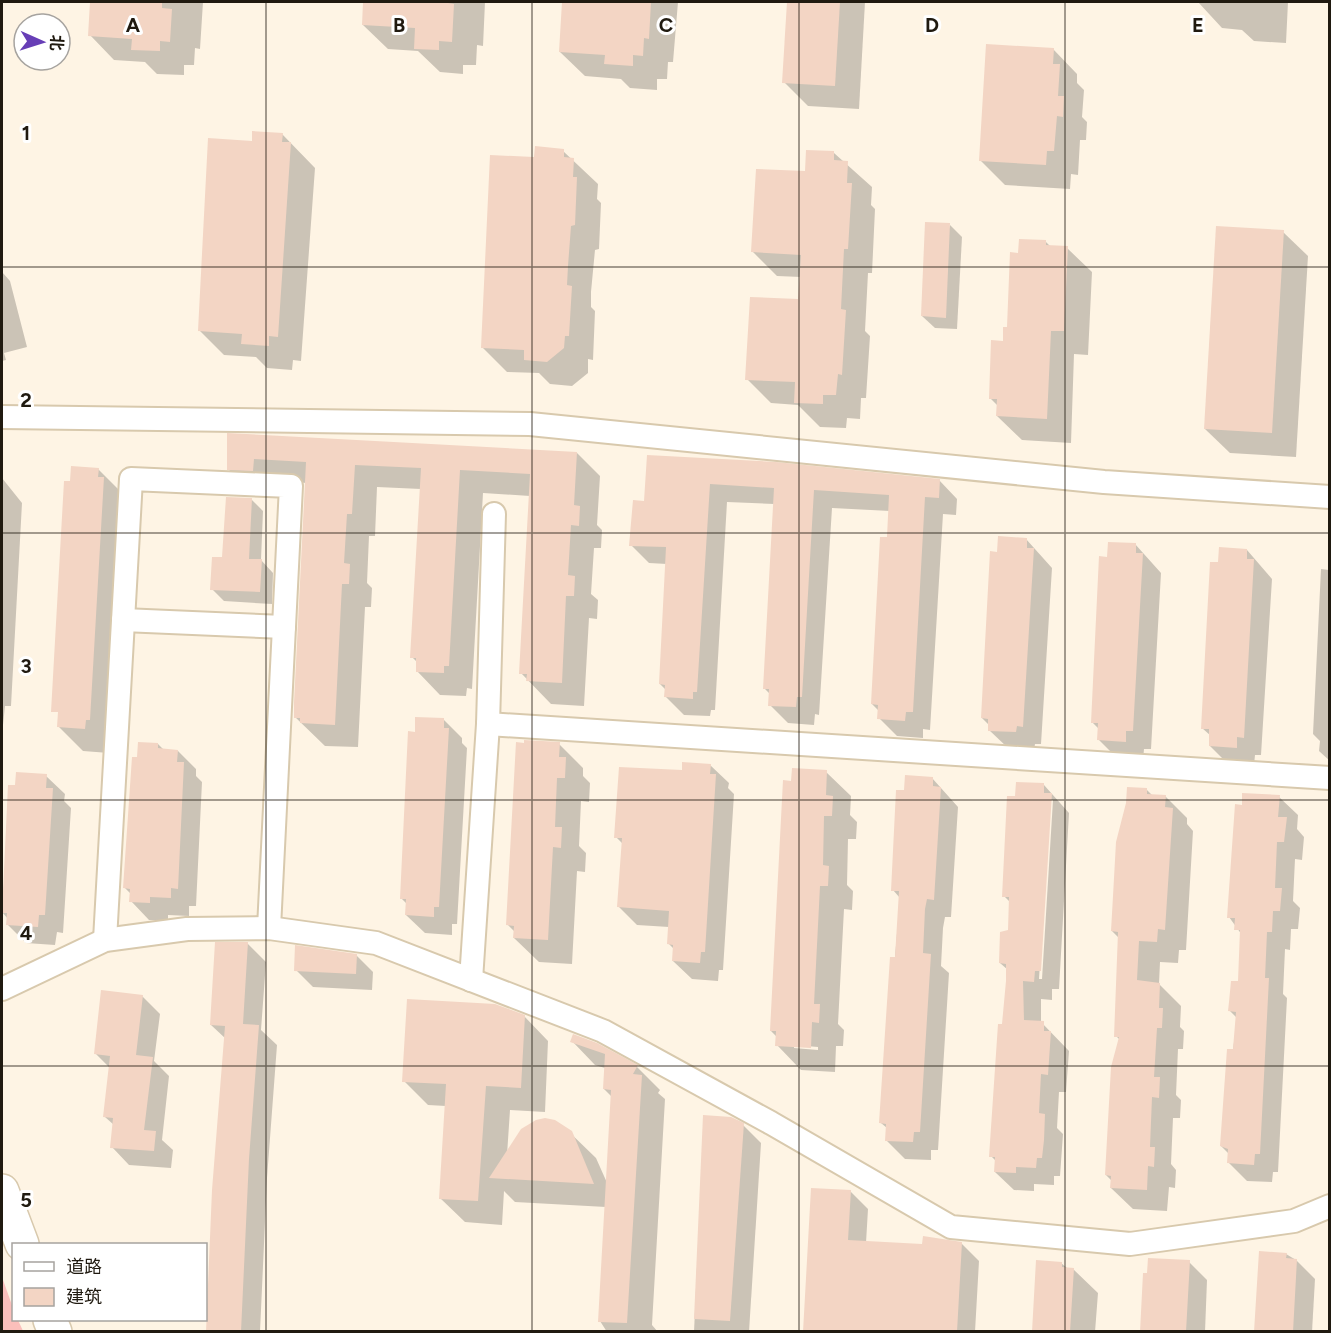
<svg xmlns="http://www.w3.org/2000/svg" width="1331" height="1333" viewBox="0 0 1331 1333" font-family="Figtree,'Noto Sans SC',sans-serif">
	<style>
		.green { fill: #fbbfbb }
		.shadow { fill: #0003; fill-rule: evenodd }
		.building { fill: #f3d5c4 }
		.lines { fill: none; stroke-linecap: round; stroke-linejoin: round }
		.street-casing { stroke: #d8c9ad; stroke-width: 26 }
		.highway-casing { stroke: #d8c9ad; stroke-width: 36 }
		.street { stroke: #fff; stroke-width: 22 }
		.highway { stroke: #fff; stroke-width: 33 }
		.grid { fill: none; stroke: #201a10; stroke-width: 1.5; stroke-opacity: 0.55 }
		.grid-label { font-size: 20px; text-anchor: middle; font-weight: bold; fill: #201a10; stroke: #fff; stroke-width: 6; stroke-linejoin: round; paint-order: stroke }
	</style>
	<rect width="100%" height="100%" fill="#fef4e4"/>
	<!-- green -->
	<path class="green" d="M2,1277l11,31 1,12h4l5,11h-21z"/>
	<!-- shadow -->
	<g class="shadow">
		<path d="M92,2h111l-3,47 -5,-1 -1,17h-10v10l-27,-1 -12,-12 -31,-2 -24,-25z"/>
		<path d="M365,2h120l-2,44 -6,-1 -1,20h-13v9l-23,-2 -22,-21 -30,-2 -25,-24z"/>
		<path d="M564,2h114l-5,60h-5l-1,17h-10v11l-27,-2 -9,-9 -36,-3 -25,-24z"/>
		<path d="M789,2h76l-6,107 -51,-3 -24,-24z"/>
		<path d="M1198,2h90l-2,41 -32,-2 -12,-11 -20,-2z"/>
		<path d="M1053,49l24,25v9l7,7 -2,27 5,5 -1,18h-6l-2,35 -7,-1 -1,15 -65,-4 -24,-24z"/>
		<path d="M282,134l33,34 -14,193 -8,-1 -1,10 -25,-2 -11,-11 -32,-2 -25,-25 54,-188z"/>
		<path d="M563,151l35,33 -1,15 4,4 -2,46 -4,1 -4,42v15l4,4 -2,49 -5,-1v14l-16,13 -22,-2 -11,-11 -32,-1 -25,-25 54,-188z"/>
		<path d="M834,153l38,34 -1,18 4,4 -3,64h-4l-3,58 5,5 -4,62h-5l-1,21 -13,-1 -1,10 -26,-1 -22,-22 -27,-2 -24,-24 53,-78 1,-24 -24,-1 -24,-24 53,-79z"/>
		<path d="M950,225l12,12 -5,92 -22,-1 -13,-12z"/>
		<path d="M1283,232l25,24 -12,201 -66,-4 -25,-24z"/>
		<path d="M1045,241l6,6 16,1 25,24 -4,83 -14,-1 -3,89 -49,-3 -25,-24 1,-10 -8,-8 18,-69 12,-75z"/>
		<path d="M2,272l8,9 17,66 -23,6 2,7 -4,1z"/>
		<path d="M229,435l348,18 23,23 -3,49 5,5 -1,18h-7l-3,46 7,6 -1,19 -8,-1 -5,88 -33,-2 -30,-31 9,-177 -47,-3 -11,196 -5,-1 -1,8 -26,-1 -23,-24 1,-8 -6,-6 9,-168 -44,-2 -2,49h-6l-2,47 5,5 -1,19h-6l-7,140 -33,-1 -30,-29 12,-234 -30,-2 -25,11 -24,-23z"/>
		<path d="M649,456l290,24 18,19 -1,16 -13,-1 -13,216 -7,-1v9l-26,-2 -18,-18v-7l-7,-7 18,-193 -58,-3 -13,207 -4,-1 -1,11 -26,-2 -18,-18v-11l-5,-5 9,-185 -47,-2 -12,208h-4l-1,6 -26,-1 -18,-18v-7l-6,-6 7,-120 -18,-1 -18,-18 14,-43z"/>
		<path d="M98,469l25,25 -14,259 -26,-2 -24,-24 12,-244z"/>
		<path d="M2,478l20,25 -11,203h-6l-2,19z"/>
		<path d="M251,499l12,12 -2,49 12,13 -1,31 -48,-3 -12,-12z"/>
		<path d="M1026,539l26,29 -11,176h-6l-1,6 -26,-2 -19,-18v-5l-7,-7 16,-165z"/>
		<path d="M1135,544l26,29 -10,176h-7l-1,11 -26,-2 -18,-18v-11l-7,-7 16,-164z"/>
		<path d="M1247,550l25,29 -11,176h-6l-1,10 -26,-1 -18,-18 1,-10 -9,-8 18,-164z"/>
		<path d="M1330,558v203l-11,-10 1,-10 -7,-7 8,-165 8,1z"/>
		<path d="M444,720l18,18v5l5,5 -10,176h-5v11l-27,-2 -19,-18 1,-11 -6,-6 15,-165z"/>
		<path d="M158,744l6,6 14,1 18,18v7l6,6 -6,124h-7v10l-21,-1v6l-19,-1 -18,-19v-7l-6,-6 13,-130z"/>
		<path d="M525,744h34l24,24v8l7,7 -1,19 -8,-1 -2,45 7,7 -1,19 -8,-1 -5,93 -33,-2 -25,-24 1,-6 -7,-7z"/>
		<path d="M710,765l19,18 -1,5 6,6 -11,176h-4l-1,11 -26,-2 -19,-18 1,-12 -5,-5v-17l-32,-2 -18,-18 4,-63 -7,-7 67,-65z"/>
		<path d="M826,772l25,24 -1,19 7,7 -1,17h-8l-1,46 6,6 -1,19 -8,-1 -6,115 6,6 -1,16h-7l-1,26 -34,-2 -24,-25v-8l-6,-6 22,-249zM794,1045l24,2v3l-24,-2z"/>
		<path d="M46,776l19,18 -1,7 7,7 -8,125 -6,-1 -2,13 -29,-2 -18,-18v-6l-6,-7 5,-72z"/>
		<path d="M932,778l26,29 -7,110h-6l-2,11 -2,38 8,7 -11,177h-7v10l-26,-1 -19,-19 1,-12 -6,-5 19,-225 -7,-8 12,-98z"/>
		<path d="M1044,785l25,28 -10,176h-7v11l-11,-1v23l28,29 -3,41h-7l-2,36 6,6 -3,42h-6v9l-20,-1v7l-20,-1 -19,-18 1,-11 -5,-5 17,-186 -8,-7 9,-32 2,-28 -7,-7 12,-98zM1050,800h3l-11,179h-3z"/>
		<path d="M1146,789l7,7h12l22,22v6l6,7 -7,119h-7l-1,13 -18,-1 -1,22 22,22 -1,21 4,4 -1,18h-5l-2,46 5,5 -1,18h-7l-2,46 5,6 -1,18 -6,-1 -2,24 -34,-2 -22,-21 1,-7 -6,-6 14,-135 -4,-4 3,-98 -7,-7z"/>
		<path d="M1279,797l19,18 -1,14 7,8 -2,23 -7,-1 -2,42 7,7 -2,21h-7l-1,21 -5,-1 -2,45 4,4 -9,174h-5l-1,10 -25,-1 -18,-18v-9l-8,-8 16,-128 -7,-7 9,-28 3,-48 -13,-18 14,-111z"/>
		<path d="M247,943l19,19 -5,68 16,15 -10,133 -7,154h-53l19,-293 -15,-14z"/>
		<path d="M356,955l17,17 -1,18 -59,-3 -17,-17z"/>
		<path d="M142,996l18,18 -6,47 15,15 -7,64 11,10 -2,18 -42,-3 -17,-18 2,-22 -9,-8 5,-49 -14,-14z"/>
		<path d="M524,1016l24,25 -3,71 -35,-2 -3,45 57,-28 32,31 12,27 4,-88 -8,-8 1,-21 -10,-3 -23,-24 2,-5 63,31 23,23 -2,3 7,6 -13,226 6,7h-51l-7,-11 6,-114 -91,-5 -11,-11 -2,34 -37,-3 -25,-24 6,-92 -18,-1 -24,-24z"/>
		<path d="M704,1116l39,9 18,18 -12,189h-55z"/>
		<path d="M850,1191l18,18 -2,34 58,3 37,-3 18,18 -4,71h-170z"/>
		<path d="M1286,1254l10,6 19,19 -3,53h-56z"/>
		<path d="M1189,1262l18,18 -2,52h-63z"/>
		<path d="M1061,1263l6,5 6,1 25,24 -3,39h-62z"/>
	</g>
	<!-- building -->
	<g class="building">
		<path d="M90,2h72v6l10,1 -2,33 -10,-1v10l-29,-1 1,-11 -44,-3z"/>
		<path d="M363,2h79l12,2 -2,38 -13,-1v9l-25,-1 1,-21 -53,-3z"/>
		<path d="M562,2h89l-2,37 -5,-1 -1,18 -10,-1v11l-29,-2 1,-9 -46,-3z"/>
		<path d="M787,2h53l-5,84 -53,-3z"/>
		<path d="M986,44l68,4 -1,16h7l-2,32h6l-1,21 -6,-1 -3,35h-7l-1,14 -67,-4z"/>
		<path d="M252,131l31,2 -1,9h9l-13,195 -9,-1v10l-28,-2 1,-10 -44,-3 10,-193 44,3z"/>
		<path d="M535,146l29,3v8l10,1 -1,19h4l-2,48 -4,1 -3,40 -1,19 5,1 -3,50h-4l-1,12 -17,14 -23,-2v-10l-43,-2 9,-193 44,2z"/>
		<path d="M806,150l28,1v9l14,1 -1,22h5l-4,66h-4l-3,60 5,1 -4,65 -4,-1 -2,21h-13v9l-29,-1 1,-21 -50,-2 5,-83 48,2 3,-44 -50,-3 5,-83 49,2z"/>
		<path d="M925,222l25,1 -4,95 -25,-2z"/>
		<path d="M1216,226l68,4 -12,203 -68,-4z"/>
		<path d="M1019,239l27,1v5l22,1 -4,85h-13l-4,88 -51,-3 1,-17h-8l2,-59 12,1v-14h4l3,-75 8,1z"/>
		<path d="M227,433l350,19 -3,53 6,1 -1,20 -8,-1 -3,50 7,1 -1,20h-8l-4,87 -36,-2 1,-7h-8l11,-200 -70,-4 -11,196h-5v7l-28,-1v-14h-6l11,-190 -66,-3 -3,49h-5l-3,49 6,1 -1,20h-7l-7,141 -35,-2v-5h-6v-15l12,-241 -52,-3 -1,12 -26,-1z"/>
		<path d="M647,455l129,7 164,17 -1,19 -14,-1 -12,215h-7l-1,9 -28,-2 1,-14 -7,-1 9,-167h7l2,-42 -75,-5 -12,207h-5l-1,10 -28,-1 1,-17h-6l11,-201 -64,-4 -13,208h-4v7l-29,-2 1,-12 -6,-1 7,-137 -37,-1 4,-46 11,1z"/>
		<path d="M71,466l28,2 -1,9h6l-14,243h-4l-1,9 -28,-2 1,-15h-7l13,-231h6z"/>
		<path d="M226,497l26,1 -3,61h13l-2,33 -50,-2 2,-33h10z"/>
		<path d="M998,536l29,2v10h7l-11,179 -6,-1 -1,6 -28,-1v-12l-7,-1 9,-167 7,1z"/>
		<path d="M1108,542l28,1v10h7l-10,178h-7v11l-29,-2 1,-17h-7l8,-167 8,1z"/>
		<path d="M1219,547l28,2v10h7l-10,179 -7,-1v11l-28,-2v-17h-8l9,-167h8z"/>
		<path d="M415,717l29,1v10h5l-10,179h-5v10l-29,-2 1,-16h-6l8,-168 7,1z"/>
		<path d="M524,740l36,2 -1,15h7l-1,21h-8l-2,49h7l-1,21 -8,-1 -5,93 -35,-2 1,-12 -8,-1 10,-183 8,1z"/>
		<path d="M138,742l20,1v5l20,2 -1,12h7l-6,127 -7,-1v10l-21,-1v6l-21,-1 1,-13 -7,-1 9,-131h5z"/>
		<path d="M682,762l29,2 -1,10h6l-11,178h-4l-1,11 -28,-2 1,-16 -6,-1 2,-33 -52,-4 5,-69h-8l5,-71 63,3z"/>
		<path d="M792,768l35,2 -1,25 7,1 -1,20h-8l-1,49 6,1 -1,20h-8l-6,118h6l-1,19 -7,-1 -1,26 -36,-2 1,-15h-6l13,-251 8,1z"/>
		<path d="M16,772l31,2 -1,14h7l-8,127h-6l-1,12 -32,-2 1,-12h-5l6,-128h7z"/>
		<path d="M905,775l28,2v9l8,1 -7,113 -7,-1 -2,10 -2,44 8,1 -11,178h-6l-1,10 -28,-1 1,-17 -7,-1 11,-166h5l4,-66h-8l5,-101h8z"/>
		<path d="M1016,782l28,1v10h8l-11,178h-6l-1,11 -11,-1 1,39 20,1v10h7l-3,44 -7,-1 -2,39 6,1 -1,26 -2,18h-5l-1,10 -20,-1v6l-22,-1 1,-15h-6l9,-133h4l4,-43v-17l-7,-1 1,-31 8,-2 1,-33h-7l5,-101h8z"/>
		<path d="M1127,787l20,1v6l19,1 -1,12 8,1 -8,122 -7,-1 -1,13 -18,-1 -2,39 23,3 -1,25h4l-1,20h-5l-3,49h6l-1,21 -7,-1 -2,50h5l-1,20 -6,-1 -1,24 -37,-2 1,-12 -6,-1 6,-108 8,-30h-5l4,-105 -7,-1 2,-35 3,-54 10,-39z"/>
		<path d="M1242,793l38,2 -2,22h9l-3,25h-7l-2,46h7l-2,23h-7l-1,21h-5l-2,46h4l-9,176h-5l-1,11 -27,-2 1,-14 -8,-3 7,-97h6l3,-37 -8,-1 1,-9 2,-21h7l2,-51h-6l1,-12h-8l8,-114 7,1z"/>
		<path d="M215,942h33l-5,82 16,1 -10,134 -8,173h-35l6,-142 13,-164 -15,-1z"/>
		<path d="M295,945l62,9 -1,20 -62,-3z"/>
		<path d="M101,990l42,5 -7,60 17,2 -9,73 12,1 -2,20 -44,-3 3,-30 -10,-1 7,-61 -16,-2z"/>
		<path d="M407,999l88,5 30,11 -4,73 -35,-2 -8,115 -39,-2 7,-115 -44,-2z"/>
		<path d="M573,1034l24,9 41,22 -5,9 9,1 -15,248 -29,-1 13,-232 -8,-1 2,-35 -35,-12z"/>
		<path d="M703,1115l28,2 13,6 -14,198 -36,-2z"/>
		<path d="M545,1118l10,2 17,11 22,53 -105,-6 32,-49 15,-9z"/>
		<path d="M811,1188l40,2 -3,50 74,4 1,-8 39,6 -5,90h-154z"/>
		<path d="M1259,1251l28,2 -1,5 11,1 -4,73h-39z"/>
		<path d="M1148,1258l42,2 -4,72h-46l3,-59h4z"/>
		<path d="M1036,1260l26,2v5l12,1 -4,64h-38z"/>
	</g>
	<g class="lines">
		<defs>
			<g id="street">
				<path d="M2,417l528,7 574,58 226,15"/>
				<path d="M123,620l161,7"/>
				<path d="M488,724l842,54"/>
				<path d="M105,940l26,-461 160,7 -22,442"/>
				<path d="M471,980l17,-256 6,-210"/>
				<path d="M2,989l103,-49 82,-11 82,-1 107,15 227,88 168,92 180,104 179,17 164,-23 36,-15"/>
			</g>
			<g id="highway">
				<path d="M2,1191l20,53"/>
				<path d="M50,1320l5,12"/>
			</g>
		</defs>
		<!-- street casing -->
		<use href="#street" class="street-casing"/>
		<!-- highway casing -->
		<use href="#highway" class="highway-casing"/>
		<!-- street -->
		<use href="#street" class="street"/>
		<!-- highway -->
		<use href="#highway" class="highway"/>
	</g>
	<!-- grid -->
	<path class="grid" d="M266,2v1330M532,2v1330M799,2v1330M1065,2v1330M2,267h1328M2,533h1328M2,800h1328M2,1066h1328"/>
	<g class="grid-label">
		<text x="133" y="32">A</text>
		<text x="399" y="32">B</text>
		<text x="666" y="32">C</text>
		<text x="932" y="32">D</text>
		<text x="1198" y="32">E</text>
		<text x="26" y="140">1</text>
		<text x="26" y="407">2</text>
		<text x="26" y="673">3</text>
		<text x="26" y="940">4</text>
		<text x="26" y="1207">5</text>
	</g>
	<!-- border -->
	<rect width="1331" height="1333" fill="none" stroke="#201a10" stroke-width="6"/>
	<!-- legend -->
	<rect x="12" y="1243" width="195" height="78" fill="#ffffff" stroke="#a6a39f" stroke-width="1.5"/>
	<rect x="24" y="1262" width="30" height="9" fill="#ffffff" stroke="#a6a39f" stroke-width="1.5"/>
	<text x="66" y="1273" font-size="18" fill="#201a10">道路</text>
	<rect x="24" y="1288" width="30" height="18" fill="#f3d5c4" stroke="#a6a39f" stroke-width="1.5"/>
	<text x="66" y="1303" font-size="18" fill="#201a10">建筑</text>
	<!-- north arrow -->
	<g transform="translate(42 42) rotate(93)"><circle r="28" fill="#ffffff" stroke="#a6a39f" stroke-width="1.5"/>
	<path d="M0-4.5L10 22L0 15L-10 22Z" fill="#673eb6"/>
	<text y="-9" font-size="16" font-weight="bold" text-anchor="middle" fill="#201a10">北</text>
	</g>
</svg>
